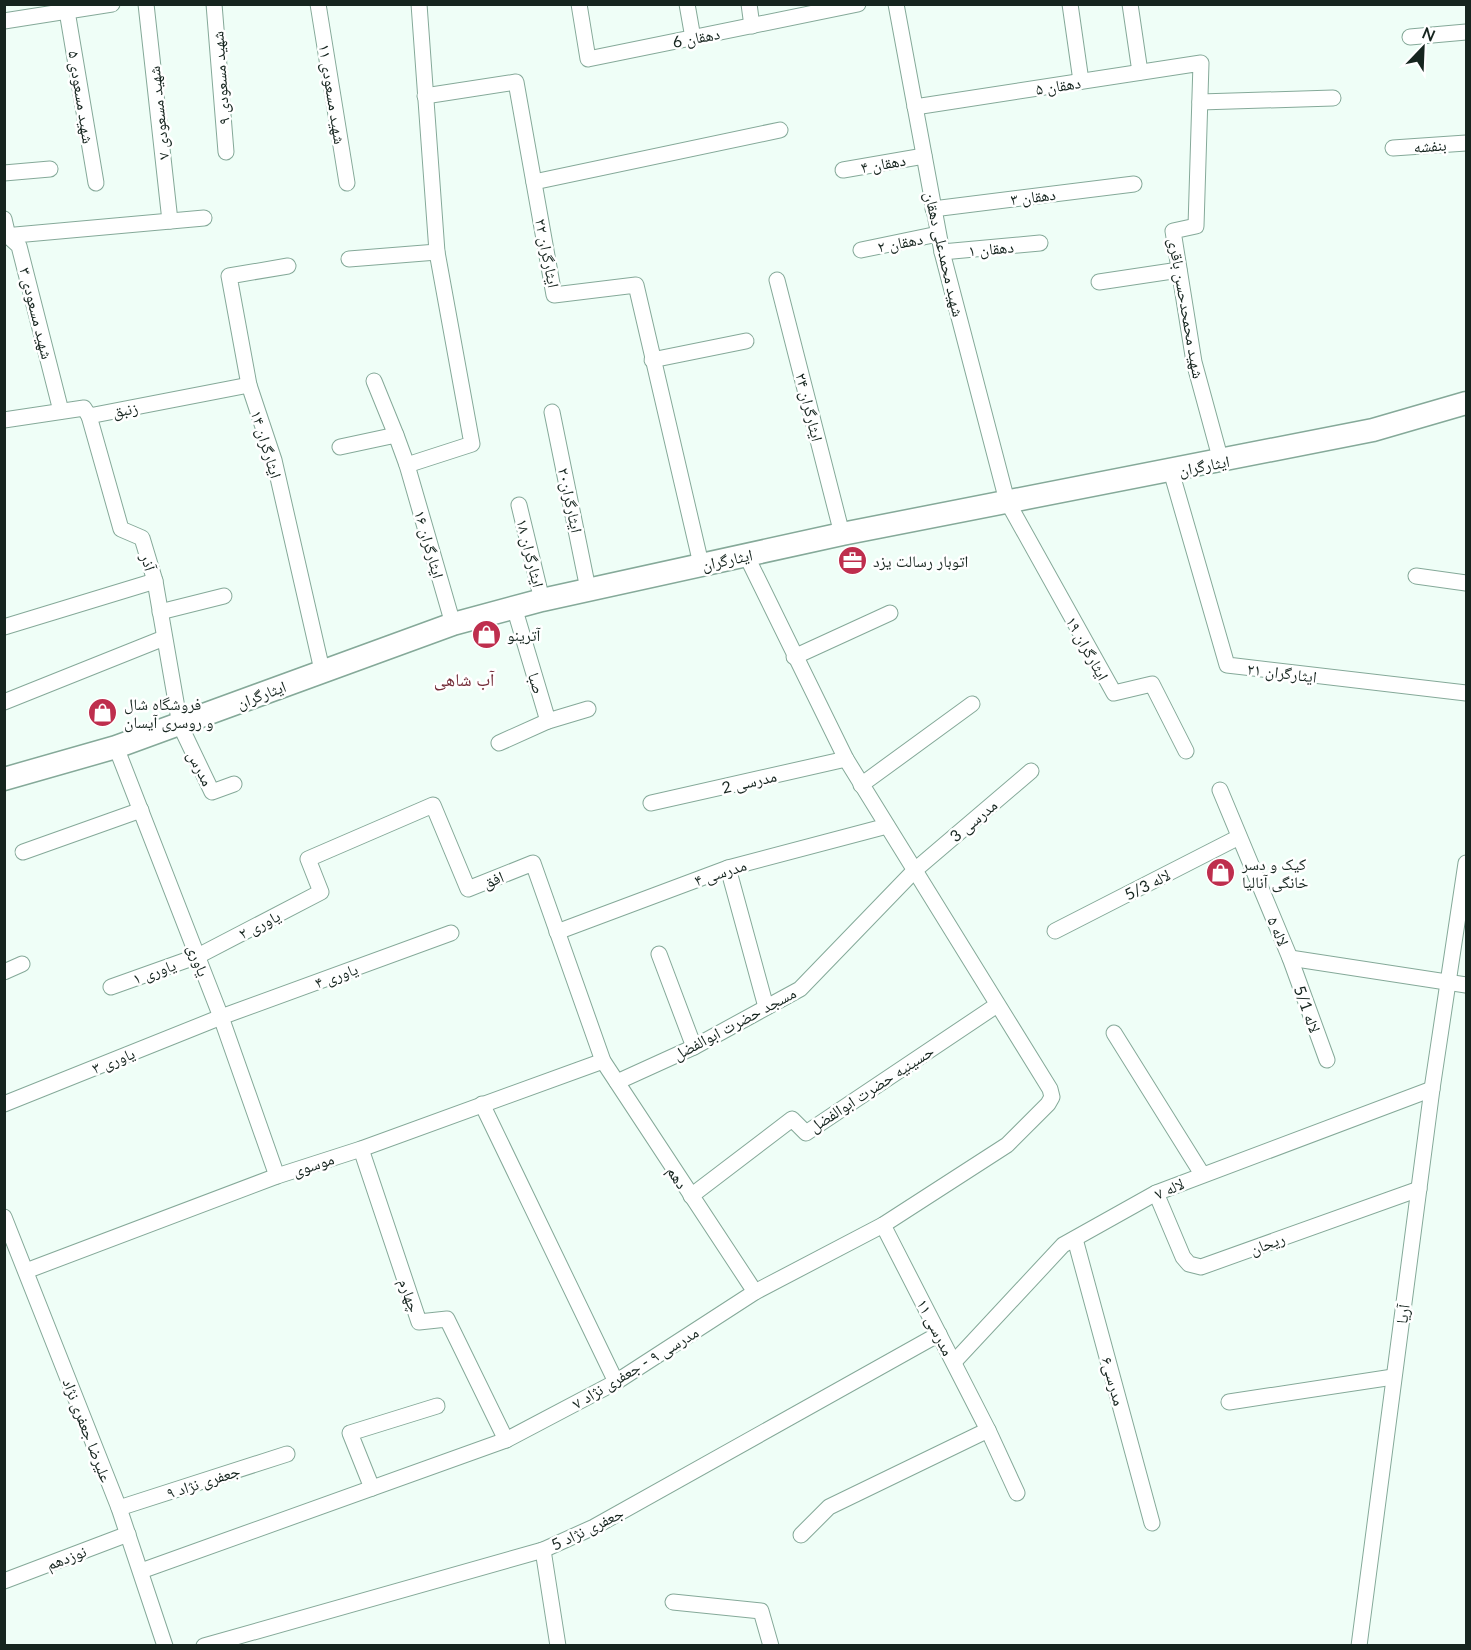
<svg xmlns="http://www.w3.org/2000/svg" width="1471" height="1650" viewBox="0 0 1471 1650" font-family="Lato,'Noto Naskh Arabic',sans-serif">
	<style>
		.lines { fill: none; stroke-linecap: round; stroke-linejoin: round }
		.street-casing { stroke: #85a999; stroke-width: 17 }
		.secondary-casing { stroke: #85a999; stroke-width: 25 }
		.street { stroke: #fff; stroke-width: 15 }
		.secondary { stroke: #fff; stroke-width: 22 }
		.labels { text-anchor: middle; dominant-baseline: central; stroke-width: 5; stroke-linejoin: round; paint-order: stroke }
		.street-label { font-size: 16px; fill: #16251f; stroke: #fff }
		.poi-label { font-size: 16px; fill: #16251f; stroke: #fff; text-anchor: start }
		.neighbourhood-label { font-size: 18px; fill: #732c37; stroke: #fff }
	</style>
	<rect width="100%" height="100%" fill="#effef7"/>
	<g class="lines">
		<defs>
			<g id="street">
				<path d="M146,4l24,217"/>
				<path d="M214,4l12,148"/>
				<path d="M318,4l29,179"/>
				<path d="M579,4l9,55 270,-55"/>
				<path d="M687,4l6,34"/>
				<path d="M749,4l3,22"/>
				<path d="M896,4l46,248 65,249 107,192 38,-9 34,67"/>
				<path d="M1070,4l11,77"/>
				<path d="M1130,4l10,68"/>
				<path d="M67,11l29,172"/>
				<path d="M4,21l108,-17"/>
				<path d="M1410,37l56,-5"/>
				<path d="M425,96l91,-14 38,213 82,-10 65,279"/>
				<path d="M1200,102l133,-4"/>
				<path d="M915,107l286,-44 -5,163 -23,5 21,131 27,99"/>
				<path d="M1393,148l73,-5"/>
				<path d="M843,170l81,-14"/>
				<path d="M4,173l46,-4"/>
				<path d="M534,182l246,-52"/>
				<path d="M933,209l201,-25"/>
				<path d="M4,219l4,17 11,10 42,165"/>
				<path d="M4,236l200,-18"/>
				<path d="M861,250l77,-16"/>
				<path d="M942,252l98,-9"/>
				<path d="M349,259l88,-7"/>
				<path d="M288,266l-59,10 20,109 25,75 48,210"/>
				<path d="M777,280l65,254"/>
				<path d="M1099,282l80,-12"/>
				<path d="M652,360l94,-19"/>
				<path d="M374,381l22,54"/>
				<path d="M552,412l36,177"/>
				<path d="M89,416l32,113 21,9 13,43 25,144 32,67 22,-8"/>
				<path d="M4,420l80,-12 5,8 160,-31"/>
				<path d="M340,447l56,-12 11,30 46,159"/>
				<path d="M407,465l65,-21 -35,-192 -18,-248"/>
				<path d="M1171,471l56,194 239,28"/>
				<path d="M519,505l23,95"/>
				<path d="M1416,576l50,7"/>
				<path d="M514,607l34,114 40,-12"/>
				<path d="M160,612l64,-16"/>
				<path d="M4,627l151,-46"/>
				<path d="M794,657l96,-44"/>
				<path d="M4,702l160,-64"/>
				<path d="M499,743l49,-22"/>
				<path d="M116,747l105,270 56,159"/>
				<path d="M861,785l111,-81"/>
				<path d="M1220,790l70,168 37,102"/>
				<path d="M651,803l195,-44"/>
				<path d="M23,852l118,-42"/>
				<path d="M728,868l38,139"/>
				<path d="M1055,931l184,-94"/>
				<path d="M557,932l171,-64 159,-42"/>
				<path d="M659,954l35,93"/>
				<path d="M1290,958l176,27"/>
				<path d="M4,972l18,-8"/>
				<path d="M111,987l87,-31 123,-64 -13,-33 125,-54 35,84 65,-26 70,198 152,231"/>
				<path d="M1114,1033l88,141"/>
				<path d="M617,1082l77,-35 106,-58 115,-119 116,-99"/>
				<path d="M4,1104l217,-87 230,-84"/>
				<path d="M482,1104l134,278"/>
				<path d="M361,1149l58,173 28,-3 59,121"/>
				<path d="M1156,1193l27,64 6,7 12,3 218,-78"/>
				<path d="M691,1196l101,-77 14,14 191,-128"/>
				<path d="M4,1217l115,291 46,138"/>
				<path d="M883,1225l105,205 29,63"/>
				<path d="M1075,1239l77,284"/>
				<path d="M26,1271l251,-95 84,-27 242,-88"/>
				<path d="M954,1362l109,-117 93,-52 276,-104"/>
				<path d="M1229,1402l164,-25"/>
				<path d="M372,1488l-22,-55 87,-27"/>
				<path d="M119,1508l168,-54"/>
				<path d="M801,1535l28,-28 159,-77"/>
				<path d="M543,1550l15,96"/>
				<path d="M141,1571l365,-131 110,-58 139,-90 128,-67 124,-80 41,-41 4,-7 -2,-8 -204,-330 -100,-204"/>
				<path d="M4,1581l124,-47"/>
				<path d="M673,1602l88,9 10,35"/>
				<path d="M204,1646l339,-96 51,-23 345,-193"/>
				<path d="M1359,1646l73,-557 34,-226"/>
			</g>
			<path id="secondary" d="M4,779l112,-32 337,-123 89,-24 300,-66 531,-104 93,-27"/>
		</defs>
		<!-- street casing -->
		<use href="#street" class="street-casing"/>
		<!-- secondary casing -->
		<use href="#secondary" class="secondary-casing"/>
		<!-- street -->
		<use href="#street" class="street"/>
		<!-- secondary -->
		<use href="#secondary" class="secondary"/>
	</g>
	<!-- icons -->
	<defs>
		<symbol id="office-disc" viewBox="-11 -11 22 22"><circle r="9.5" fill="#be2e4d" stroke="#fff"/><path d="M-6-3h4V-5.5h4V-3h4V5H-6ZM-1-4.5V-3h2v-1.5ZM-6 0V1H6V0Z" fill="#fff"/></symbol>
		<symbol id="shop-disc" viewBox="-11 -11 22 22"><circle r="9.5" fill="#be2e4d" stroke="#fff"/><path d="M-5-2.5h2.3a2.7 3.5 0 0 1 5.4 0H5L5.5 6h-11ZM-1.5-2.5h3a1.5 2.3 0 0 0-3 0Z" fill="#fff"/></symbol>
	</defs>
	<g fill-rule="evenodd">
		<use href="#office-disc" x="836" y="544" width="33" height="33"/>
		<use href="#shop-disc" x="470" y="618" width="33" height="33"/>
		<use href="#shop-disc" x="86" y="696" width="33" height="33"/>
		<use href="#shop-disc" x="1204" y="856" width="33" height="33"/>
	</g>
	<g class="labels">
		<!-- street labels -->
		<g class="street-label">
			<text transform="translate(696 37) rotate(-11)">دهقان 6</text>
			<text transform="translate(220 78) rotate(-94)">شهید مسعودی ۹</text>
			<text transform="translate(1058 85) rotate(-9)">دهقان ۵</text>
			<text transform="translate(333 94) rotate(81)">شهید مسعودی ۱۱</text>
			<text transform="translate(82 97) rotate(81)">شهید مسعودی ۵</text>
			<text transform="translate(158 113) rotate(-96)">شهید مسعودی ۷</text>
			<text transform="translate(1430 145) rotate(-4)">بنفشه</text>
			<text transform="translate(883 163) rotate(-10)">دهقان ۴</text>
			<text transform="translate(1033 196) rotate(-7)">دهقان ۳</text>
			<text transform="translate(900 242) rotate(-11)">دهقان ۲</text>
			<text transform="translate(991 248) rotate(-5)">دهقان ۱</text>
			<text transform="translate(548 253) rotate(79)">ایثارگران ۲۲</text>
			<text transform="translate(945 254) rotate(77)">شهید محمدعلی دهقان</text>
			<text transform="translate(1187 308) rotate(80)">شهید محمحدحسن باقری</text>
			<text transform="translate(37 313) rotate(76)">شهید مسعودی ۳</text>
			<text transform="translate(810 407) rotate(76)">ایثارگران ۲۴</text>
			<text transform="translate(125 409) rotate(-11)">زنبق</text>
			<text transform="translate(267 444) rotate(73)">ایثارگران ۱۴</text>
			<text transform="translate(1204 465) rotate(-11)">ایثارگران</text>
			<text transform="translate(571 500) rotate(78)">۲۰ایثارگران</text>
			<text transform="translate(430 544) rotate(74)">ایثارگران ۱۶</text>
			<text transform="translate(531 553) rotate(76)">ایثارگران ۱۸</text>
			<text transform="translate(727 559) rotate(-12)">ایثارگران</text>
			<text transform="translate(149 562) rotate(73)">آذر</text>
			<text transform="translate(1088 648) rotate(61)">ایثارگران ۱‍۹</text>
			<text transform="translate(1282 672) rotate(7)">ایثارگران ۲۱</text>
			<text transform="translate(537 683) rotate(73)">صبا</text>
			<text transform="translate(261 694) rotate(-21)">ایثارگران</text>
			<text transform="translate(201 768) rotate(63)">مدرس</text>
			<text transform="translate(749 781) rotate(-13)">مدرسی 2</text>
			<text transform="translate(973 820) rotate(-40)">مدرسی 3</text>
			<text transform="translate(720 872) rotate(-18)">مدرسی ۴</text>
			<text transform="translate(493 879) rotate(-22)">افق</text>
			<text transform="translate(1147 884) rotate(-27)">لاله 5/3</text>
			<text transform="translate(259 924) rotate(-27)">یاوری ۲</text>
			<text transform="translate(1279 931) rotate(67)">لاله ۵</text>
			<text transform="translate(199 960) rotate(69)">یاوری</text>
			<text transform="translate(154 971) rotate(-20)">یاوری ۱</text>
			<text transform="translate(336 975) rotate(-20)">یاوری ۴</text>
			<text transform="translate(1308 1009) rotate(70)">لاله 5/1</text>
			<text transform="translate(734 1023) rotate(-28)">مسجد حضرت ابوالفضل</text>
			<text transform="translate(113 1060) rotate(-22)">یاوری ۳</text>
			<text transform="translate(871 1088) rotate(-33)">حسینیه حضرت ابوالفضل</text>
			<text transform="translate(313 1164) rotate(-18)">موسوی</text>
			<text transform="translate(678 1177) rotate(57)">دهم</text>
			<text transform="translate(1169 1188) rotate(-24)">لاله ۷</text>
			<text transform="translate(1267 1243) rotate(-20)">ریحان</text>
			<text transform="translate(410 1295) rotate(71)">چهارم</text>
			<text transform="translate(1402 1314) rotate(-82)">آریا</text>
			<text transform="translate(936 1327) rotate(63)">مدرسی ۱۱</text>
			<text transform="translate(635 1367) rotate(-31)">مدرسی ۹ - جعفری نژاد ۷</text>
			<text transform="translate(1114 1381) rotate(75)">مدرسی۶</text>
			<text transform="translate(88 1430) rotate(69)">علیرضا جعفری نژاد</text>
			<text transform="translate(203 1481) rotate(-18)">جعفری نژاد ۹</text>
			<text transform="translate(587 1528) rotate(-26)">جعفری نژاد 5</text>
			<text transform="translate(66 1557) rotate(-21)">نوزدهم</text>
		</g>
		<!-- poi labels -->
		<g class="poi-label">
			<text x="873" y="560">اتوبار رسالت یزد</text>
			<text x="507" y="634">آترینو</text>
			<text x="124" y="703">فروشگاه شال<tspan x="124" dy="18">و روسری آیسان</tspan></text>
			<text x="1242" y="863">کیک و دسر<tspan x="1242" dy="18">خانگی آنالیا</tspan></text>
		</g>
		<!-- neighbourhood labels -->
		<g class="neighbourhood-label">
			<text x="464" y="679">آب شاهی</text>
		</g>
	</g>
	<!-- border -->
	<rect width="1471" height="1650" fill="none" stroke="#16251f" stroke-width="12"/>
	<!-- north arrow -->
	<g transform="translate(1423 48) rotate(23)" stroke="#ffffff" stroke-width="4.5" paint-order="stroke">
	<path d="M0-4.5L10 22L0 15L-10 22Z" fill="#16251f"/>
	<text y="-9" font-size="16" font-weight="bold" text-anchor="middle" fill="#16251f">N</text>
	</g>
</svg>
